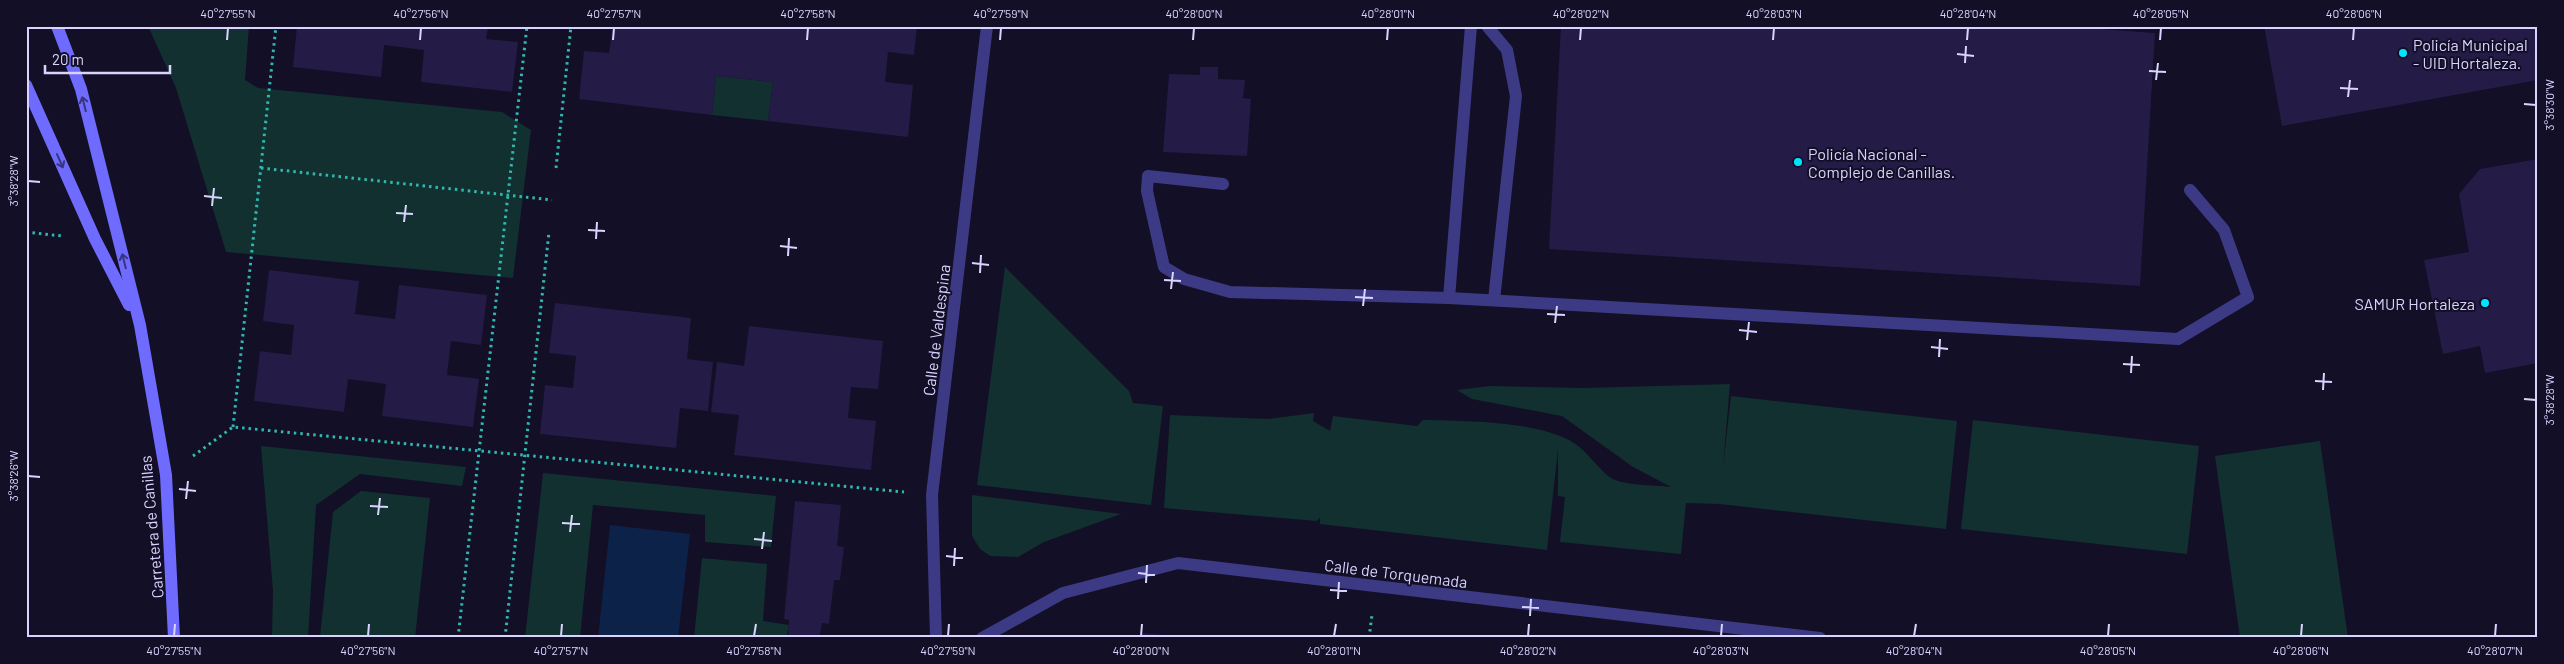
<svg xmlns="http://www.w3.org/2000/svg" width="2564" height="664" viewBox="0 0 2564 664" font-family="Barlow,sans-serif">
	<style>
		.green { fill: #12302f }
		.water { fill: #0c2248 }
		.building { fill: #241b47 }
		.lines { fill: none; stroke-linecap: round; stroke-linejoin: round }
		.path { stroke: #2fb8b0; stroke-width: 3; stroke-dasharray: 2.5 4; stroke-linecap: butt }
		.lane { stroke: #3d3a85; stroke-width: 12 }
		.street { stroke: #3d3a85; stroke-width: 12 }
		.secondary { stroke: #6f6bff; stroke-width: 12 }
		.oneway { stroke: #38347d }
		.ticks { fill: none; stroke: #d9d4ff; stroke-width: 2 }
		.poi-dot { fill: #00e5ff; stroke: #130f26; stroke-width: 2 }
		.labels { text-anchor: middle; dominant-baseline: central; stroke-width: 4; stroke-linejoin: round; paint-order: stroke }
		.poi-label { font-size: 16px; fill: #d9d4ff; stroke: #130f26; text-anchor: start }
		.street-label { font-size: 16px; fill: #d9d4ff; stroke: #130f26 }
		.neatline { fill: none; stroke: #d9d4ff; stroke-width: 2 }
		.ticks-label { font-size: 12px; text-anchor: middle; fill: #d9d4ff }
	</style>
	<rect width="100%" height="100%" fill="#130f26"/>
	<!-- green -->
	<g class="green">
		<path d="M148,26h101l-4,54 13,8 244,24 29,18 -18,148 -287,-26 -50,-164z"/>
		<path d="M716,76l57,6 -5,39 -56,-6z"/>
		<path d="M1005,267l124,124 4,12 30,3 -12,99 -174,-20z"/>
		<path d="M1730,384l-7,82 8,-70 226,25 -11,108 -227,-25 -33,-1 -5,51 -121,-12 5,-45 -7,-1v-47l-11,101 -227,-26v-6l-4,3 -152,-13 6,-93 98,4 46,-6 -1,8 17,10 3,-15 84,10 6,-6c42,1 109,1 146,20 16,8 26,25 39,36 12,10 47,9 63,11l-38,-20 -71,-51 -90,-17 -15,-9 33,-4 93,2z"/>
		<path d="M1973,420l226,26 -12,108 -226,-25z"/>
		<path d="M2320,441l28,197h-108l-25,-182z"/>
		<path d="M261,446l205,21 -4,19 -102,-12 -44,31 -8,133h-36l1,-47z"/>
		<path d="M543,473l233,23 -5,51 -66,-5v-27l-112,-10 -13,133h-55z"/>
		<path d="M361,491l69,7 -15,140 -95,-1 13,-125z"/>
		<path d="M972,495l149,19 -77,28 -26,15 -28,-1 -10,-7 -8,-13z"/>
		<path d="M702,558l65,6 -4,57 26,4 -3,13h-92z"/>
	</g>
	<!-- water -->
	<path class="water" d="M610,525l80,9 -12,104h-80z"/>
	<!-- building -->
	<g class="building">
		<path d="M297,26h191l-2,13 32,3 -6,50 -91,-10 3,-32 -40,-5 -3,32 -88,-10z"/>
		<path d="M613,26h135l30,3v-3h139l-3,29 -26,-3 -3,30 28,3 -5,52 -140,-16 5,-39 -57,-6 -4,39 -133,-16 5,-48 25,2z"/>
		<path d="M1561,26h496l98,7 -15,253 -591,-37z"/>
		<path d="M2264,26h274v54l-256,46z"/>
		<path d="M1200,67h18v12l27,1 -2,18 8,1 -4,57 -84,-4 6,-78 31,1z"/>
		<path d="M2538,159v204l-53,10 -5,-27 -37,8 -19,-94 45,-8 -10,-58 21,-25z"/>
		<path d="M269,270l90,11 -4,33 40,5 4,-34 88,10 -6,50 -30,-4 -4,34 32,4 -6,48 -91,-11 4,-32 -38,-5 -4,33 -90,-11 6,-50 31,4 3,-30 -31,-4z"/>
		<path d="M555,303l136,15 -4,41 26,3 -5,49 -28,-3 -4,40 -136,-14 5,-49 28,3 3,-32 -27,-3z"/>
		<path d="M749,326l134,15 -5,48 -27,-2 -3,31 28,3 -5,49 -137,-15 5,-40 -28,-3 6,-50 27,4z"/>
		<path d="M795,501l46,4 -4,41 7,1 -4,33h-6l-5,44 -7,-1 -2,11 -8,4h-24l1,-18 -5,-1z"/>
		<path d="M1141,633l35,3v2h-36z"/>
	</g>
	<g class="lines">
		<!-- path -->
		<g class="path">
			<path d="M261,168l291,32"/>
			<path d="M556,168l15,-142"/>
			<path d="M26,232l36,4"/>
			<path d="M233,427l43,-401"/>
			<path d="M193,456l40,-29 671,65"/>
			<path d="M458,638l69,-612"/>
			<path d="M505,638l44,-406"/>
			<path d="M1369,638l3,-23"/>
		</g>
		<!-- lane -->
		<g class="lane">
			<path d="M1487,26l20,24 9,46 -22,204"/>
			<path d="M1223,184l-75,-8 -1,15 17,76 20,12 46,13 219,6 729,41 70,-42 -24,-67 -34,-40"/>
			<path d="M1449,298l22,-272"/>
		</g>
		<!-- street -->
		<g class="street">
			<path d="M936,638l-4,-143 55,-469"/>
			<path d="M982,638l81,-45 115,-30 642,75"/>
		</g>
		<!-- secondary -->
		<g class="secondary">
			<path d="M57,26l24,63 59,236 26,150 8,163"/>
			<path d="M26,85l69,154 34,66"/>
		</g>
	</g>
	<!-- one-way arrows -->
	<defs><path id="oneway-shaft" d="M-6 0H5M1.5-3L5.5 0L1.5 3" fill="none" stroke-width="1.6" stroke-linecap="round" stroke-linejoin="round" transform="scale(1.25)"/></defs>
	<g class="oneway">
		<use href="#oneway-shaft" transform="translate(84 104) rotate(-104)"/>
		<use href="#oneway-shaft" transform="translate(60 161) rotate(66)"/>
		<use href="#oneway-shaft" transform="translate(124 261) rotate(-104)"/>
	</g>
	<!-- ticks -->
	<path class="ticks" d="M227,40l1,-12M420,40l1,-12M613,40l1,-12M807,40l1,-12M1000,40l1,-12M1193,40l1,-12M1387,40l1,-12M1580,40l1,-12M1773,40l1,-12M1967,40l1,-12M2160,40l1,-12M2353,40l1,-12M1957,54l17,2M1965,63l1,-17M2149,71l17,1M2156,80l2,-17M2340,88l18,1M2348,97l2,-17M2524,104l12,1M28,181l12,1M204,196l18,2M212,206l2,-18M396,213l17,1M404,222l2,-17M588,230l17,1M596,239l1,-17M780,246l17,2M788,256l1,-18M972,263l17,2M980,273l1,-18M1164,280l17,1M1171,289l2,-17M1355,297l18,1M1363,306l2,-17M1547,314l18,1M1555,323l2,-17M1739,330l18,2M1747,340l2,-18M1931,347l17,2M1939,357l1,-18M2123,364l17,1M2131,373l1,-17M2315,381l17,1M2323,390l1,-17M2524,399l12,1M28,476l12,1M179,489l17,2M186,499l2,-18M370,506l18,1M378,515l2,-17M562,523l18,1M570,532l2,-17M754,539l18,2M762,549l2,-17M946,556l17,2M954,566l1,-18M1138,573l17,2M1146,583l1,-18M1330,590l17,1M1338,599l1,-17M1522,607l17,1M1530,616l1,-17M174,636l1,-12M368,636l1,-12M561,636l1,-12M754,636l2,-12M948,636l1,-12M1141,636l1,-12M1334,636l2,-12M1528,636l1,-12M1721,636l1,-12M1914,636l2,-12M2108,636l1,-12M2301,636l1,-12M2495,636l1,-12"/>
	<!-- markers -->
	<g class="poi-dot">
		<circle cx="2403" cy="53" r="5"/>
		<circle cx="1798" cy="162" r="5"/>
		<circle cx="2485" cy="303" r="5"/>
	</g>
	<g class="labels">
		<!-- poi labels -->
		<g class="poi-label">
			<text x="2413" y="44">Policía Municipal<tspan x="2413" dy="18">- UID Hortaleza.</tspan></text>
			<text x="1808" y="153">Policía Nacional -<tspan x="1808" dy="18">Complejo de Canillas.</tspan></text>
			<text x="2475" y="303" text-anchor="end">SAMUR Hortaleza</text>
		</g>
		<!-- street labels -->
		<g class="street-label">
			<text transform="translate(936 330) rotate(-83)">Calle de Valdespina</text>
			<text transform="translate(151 527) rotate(-95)">Carretera de Canillas</text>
			<text transform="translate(1396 573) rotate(7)">Calle de Torquemada</text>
		</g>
	</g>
	<!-- border -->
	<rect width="2564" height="664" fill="none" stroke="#130f26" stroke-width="55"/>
	<!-- scale -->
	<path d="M45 65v8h125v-8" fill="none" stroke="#d9d4ff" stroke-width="2.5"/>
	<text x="52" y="65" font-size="15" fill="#d9d4ff" stroke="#130f26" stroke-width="4" paint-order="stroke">20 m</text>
	<rect x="28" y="28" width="2508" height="608" class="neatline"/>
	<g class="ticks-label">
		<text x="228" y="18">40°27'55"N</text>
		<text x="421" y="18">40°27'56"N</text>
		<text x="614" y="18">40°27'57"N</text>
		<text x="808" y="18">40°27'58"N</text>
		<text x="1001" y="18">40°27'59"N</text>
		<text x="1194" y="18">40°28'00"N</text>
		<text x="1388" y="18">40°28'01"N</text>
		<text x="1581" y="18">40°28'02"N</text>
		<text x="1774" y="18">40°28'03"N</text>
		<text x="1968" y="18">40°28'04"N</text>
		<text x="2161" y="18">40°28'05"N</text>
		<text x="2354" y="18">40°28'06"N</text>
		<text transform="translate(2550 105) rotate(-90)" y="4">3°38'30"W</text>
		<text transform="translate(14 181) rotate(-90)" y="4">3°38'28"W</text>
		<text transform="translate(2550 400) rotate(-90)" y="4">3°38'28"W</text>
		<text transform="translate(14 476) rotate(-90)" y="4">3°38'26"W</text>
		<text x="174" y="655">40°27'55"N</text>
		<text x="368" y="655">40°27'56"N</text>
		<text x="561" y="655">40°27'57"N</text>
		<text x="754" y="655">40°27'58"N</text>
		<text x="948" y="655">40°27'59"N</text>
		<text x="1141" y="655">40°28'00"N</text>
		<text x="1334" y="655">40°28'01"N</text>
		<text x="1528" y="655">40°28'02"N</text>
		<text x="1721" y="655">40°28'03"N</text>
		<text x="1914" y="655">40°28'04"N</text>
		<text x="2108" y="655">40°28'05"N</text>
		<text x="2301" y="655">40°28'06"N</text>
		<text x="2495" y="655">40°28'07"N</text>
	</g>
</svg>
